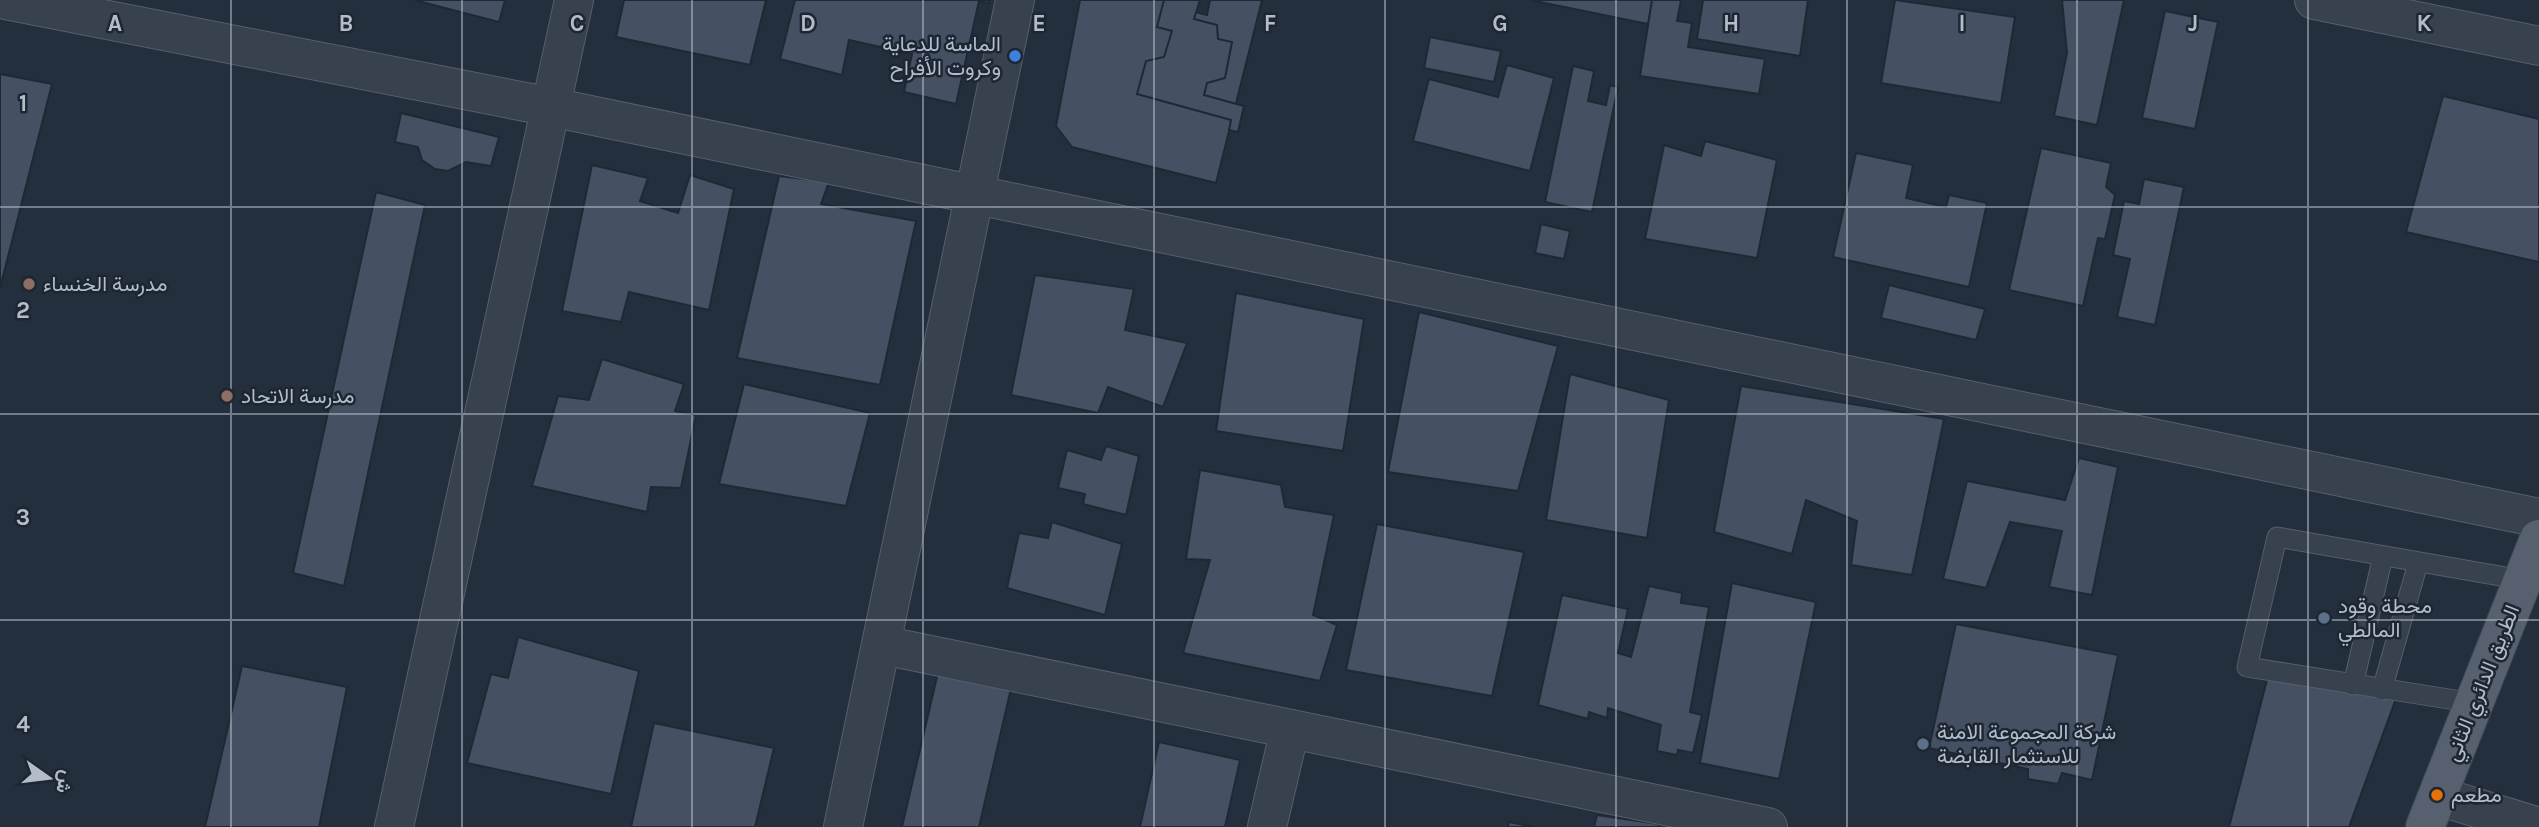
<svg xmlns="http://www.w3.org/2000/svg" width="2539" height="827" viewBox="0 0 2539 827" font-family="Karla,Vazirmatn,sans-serif">
	<style>
		.building { fill: #455162; stroke: #1f2835; stroke-width: 2 }
		.lines { fill: none; stroke-linecap: round; stroke-linejoin: round }
		.lane-casing { stroke: #565f6c; stroke-width: 21 }
		.street-casing { stroke: #565f6c; stroke-width: 40 }
		.primary-casing { stroke: #414a57; stroke-width: 40 }
		.lane { stroke: #38414e; stroke-width: 19 }
		.street { stroke: #38414e; stroke-width: 38 }
		.primary { stroke: #56606e; stroke-width: 38 }
		.grid { fill: none; stroke: #b4bcc9; stroke-width: 2; stroke-opacity: 0.55 }
		.shop-dot { fill: #3f7fe0; stroke: #1d2633; stroke-width: 2.5 }
		.education-dot { fill: #8d6e63; stroke: #1d2633; stroke-width: 2.5 }
		.service-dot { fill: #5c6f8a; stroke: #1d2633; stroke-width: 2.5 }
		.food-dot { fill: #e8710a; stroke: #1d2633; stroke-width: 2.5 }
		.labels { text-anchor: middle; dominant-baseline: central; stroke-width: 5; stroke-linejoin: round; paint-order: stroke }
		.poi-label { font-size: 21px; fill: #b4bcc9; stroke: #1d2633; text-anchor: start }
		.street-label { font-size: 21px; fill: #b4bcc9; stroke: #1d2633 }
		.grid-label { font-size: 23px; text-anchor: middle; font-weight: bold; fill: #b4bcc9; stroke: #1d2633; stroke-width: 5; stroke-linejoin: round; paint-order: stroke }
	</style>
	<rect width="100%" height="100%" fill="#242f3e"/>
	<!-- building -->
	<g class="building">
		<path d="M414,0h91l-6,22z"/>
		<path d="M624,0h142l-16,65 -134,-28z"/>
		<path d="M795,0h194l-1,3 -9,-2 -23,103 -52,-12 8,-38 -63,-14 -7,35 -62,-16z"/>
		<path d="M1080,0h102l-2,8 27,7 3,-15h52l-46,183 -144,-36 -16,-21z"/>
		<path d="M1164,0h36l-6,19 23,6 1,14 14,3 -7,36 -18,5 -3,12 40,11 -6,26 -9,-2 2,-10 -94,-26 9,-33 18,-4 8,-26 -15,-4z"/>
		<path d="M1530,0h123l-5,24z"/>
		<path d="M1652,0h29l-4,21 15,2 -4,24 77,12 -6,35 -119,-18z"/>
		<path d="M1703,0h105l-8,56 -103,-17z"/>
		<path d="M1895,0l120,17 -14,86 -120,-20z"/>
		<path d="M2062,0h62l-27,125 -43,-9 13,-63z"/>
		<path d="M2165,11l53,11 -23,107 -53,-11z"/>
		<path d="M1430,37l71,14 -7,31 -70,-14z"/>
		<path d="M1507,65l47,13 -24,93 -117,-30 16,-62 69,18z"/>
		<path d="M1573,66l21,5 -6,30 18,4 4,-20 8,2 -26,125 -47,-10z"/>
		<path d="M0,74l52,10 -52,204z"/>
		<path d="M2443,96l96,23v143l-133,-30z"/>
		<path d="M401,113l98,24 -8,29 -25,-4 -18,9 -13,-2 -13,-9 -4,-13 -23,-5z"/>
		<path d="M1705,141l72,19 -20,98 -112,-19 19,-94 37,11z"/>
		<path d="M2041,148l70,15 -5,24 9,8 -10,44 -7,-1 -15,68 -74,-16z"/>
		<path d="M1856,153l57,12 -7,33 40,9 3,-12 38,8 -18,84 -136,-30z"/>
		<path d="M592,165l56,13 -8,23 38,12 12,-38 44,14 -25,121 -80,-18 -8,30 -59,-11z"/>
		<path d="M779,176l50,6 -8,22 95,17 -36,164 -143,-27z"/>
		<path d="M2144,179l40,8 -29,138 -38,-8 13,-58 -17,-4 11,-54 15,3z"/>
		<path d="M376,192l49,13 -81,381 -51,-13z"/>
		<path d="M1541,224l29,7 -6,28 -29,-6z"/>
		<path d="M1035,275l99,14 -9,41 62,13 -24,64 -55,-20 -10,26 -87,-18z"/>
		<path d="M1889,285l96,24 -9,31 -95,-22z"/>
		<path d="M1236,293l128,26 -21,132 -127,-20z"/>
		<path d="M1419,312l139,34 -40,145 -130,-19z"/>
		<path d="M602,359l82,25 -9,27 21,4 -15,73 -30,-1 -4,25 -115,-26 26,-90 31,4z"/>
		<path d="M1570,374l99,26 -22,138 -101,-18z"/>
		<path d="M744,384l126,29 -24,93 -127,-22z"/>
		<path d="M1741,386l203,33 -32,156 -61,-10 6,-44 -51,-21 -14,54 -78,-22z"/>
		<path d="M1106,446l33,10 -13,59 -43,-11 2,-10 -27,-6 9,-38 34,10z"/>
		<path d="M2079,458l39,9 -26,128 -43,-8 13,-56 -52,-9 -24,66 -43,-9 24,-98 98,19z"/>
		<path d="M1200,470l81,15 4,22 49,8 -21,100 24,10 -17,56 -137,-28 27,-93 -24,-1z"/>
		<path d="M1052,522l70,22 -17,71 -98,-27 12,-55 29,5z"/>
		<path d="M1377,524l147,28 -32,144 -146,-26z"/>
		<path d="M1732,583l84,19 -37,177 -79,-16z"/>
		<path d="M1649,586l33,7 -1,10 28,4 -19,105 12,3 -9,38 -15,-3 -1,5 -20,-4 4,-26 -53,-17 -1,10 -18,-6 -1,7 -50,-14 24,-110 66,14 -10,44 13,4z"/>
		<path d="M1956,624l162,31 -26,125 -30,-7 -4,11 -30,-5v-10l-99,-21z"/>
		<path d="M518,637l121,34 -28,123 -144,-31 24,-89 17,4z"/>
		<path d="M242,666l105,21 -28,140h-114z"/>
		<path d="M939,668l73,16 -33,143h-77z"/>
		<path d="M2269,672l129,21 -49,134h-120z"/>
		<path d="M654,723l120,25 -19,79h-124z"/>
		<path d="M1159,742l81,18 -15,67h-85z"/>
		<path d="M1597,815l62,9 -1,3h-64z"/>
		<path d="M1509,822l26,5h-27z"/>
	</g>
	<g class="lines">
		<defs>
			<g id="lane">
				<path d="M2353,685l30,-129"/>
				<path d="M2382,690l36,-127"/>
				<path d="M2474,703l-227,-36 30,-130 246,43"/>
			</g>
			<g id="street">
				<path d="M6,0l545,107 1988,411"/>
				<path d="M2314,0l225,46"/>
				<path d="M882,645l886,182"/>
				<path d="M2438,796l101,31"/>
				<path d="M394,827l180,-827"/>
				<path d="M843,827l172,-827"/>
				<path d="M1267,827l23,-98"/>
			</g>
			<path id="primary" d="M2425,827l114,-288"/>
		</defs>
		<!-- lane casing -->
		<use href="#lane" class="lane-casing"/>
		<!-- street casing -->
		<use href="#street" class="street-casing"/>
		<!-- primary casing -->
		<use href="#primary" class="primary-casing"/>
		<!-- lane -->
		<use href="#lane" class="lane"/>
		<!-- street -->
		<use href="#street" class="street"/>
		<!-- primary -->
		<use href="#primary" class="primary"/>
	</g>
	<!-- grid -->
	<path class="grid" d="M231,0v827M462,0v827M692,0v827M923,0v827M1154,0v827M1385,0v827M1616,0v827M1847,0v827M2077,0v827M2308,0v827M0,207h2539M0,414h2539M0,620h2539"/>
	<!-- markers -->
	<circle class="shop-dot" cx="1015" cy="56" r="7"/>
	<g class="education-dot">
		<circle cx="29" cy="284" r="7"/>
		<circle cx="227" cy="396" r="7"/>
	</g>
	<g class="service-dot">
		<circle cx="2324" cy="618" r="7"/>
		<circle cx="1923" cy="744" r="7"/>
	</g>
	<circle class="food-dot" cx="2437" cy="795" r="7"/>
	<g class="labels">
		<!-- poi labels -->
		<g class="poi-label">
			<text x="1001" y="44" text-anchor="end">الماسة للدعاية<tspan x="1001" dy="24">وكروت الأفراح</tspan></text>
			<text x="43" y="284">مدرسة الخنساء</text>
			<text x="241" y="396">مدرسة الاتحاد</text>
			<text x="2338" y="606">محطة وقود<tspan x="2338" dy="24">المالطي</tspan></text>
			<text x="1937" y="732">شركة المجموعة الامنة<tspan x="1937" dy="24">للاستثمار القابضة</tspan></text>
			<text x="2451" y="795">مطعم</text>
		</g>
		<!-- street labels -->
		<g class="street-label">
			<text transform="translate(2482 683) rotate(-68)">الطريق الدائري الثاني</text>
		</g>
	</g>
	<g class="grid-label">
		<text x="115" y="31">A</text>
		<text x="346" y="31">B</text>
		<text x="577" y="31">C</text>
		<text x="808" y="31">D</text>
		<text x="1039" y="31">E</text>
		<text x="1270" y="31">F</text>
		<text x="1500" y="31">G</text>
		<text x="1731" y="31">H</text>
		<text x="1962" y="31">I</text>
		<text x="2193" y="31">J</text>
		<text x="2424" y="31">K</text>
		<text x="23" y="111">1</text>
		<text x="23" y="318">2</text>
		<text x="23" y="525">3</text>
		<text x="23" y="732">4</text>
	</g>
	<!-- north arrow -->
	<g transform="translate(49 778) rotate(104)" stroke="#1d2633" stroke-width="5" paint-order="stroke">
	<path d="M0-5L12 26L0 18L-12 26Z" fill="#b4bcc9"/>
	<text y="-10" font-size="19" font-weight="bold" text-anchor="middle" fill="#b4bcc9">ش</text>
	</g>
</svg>
